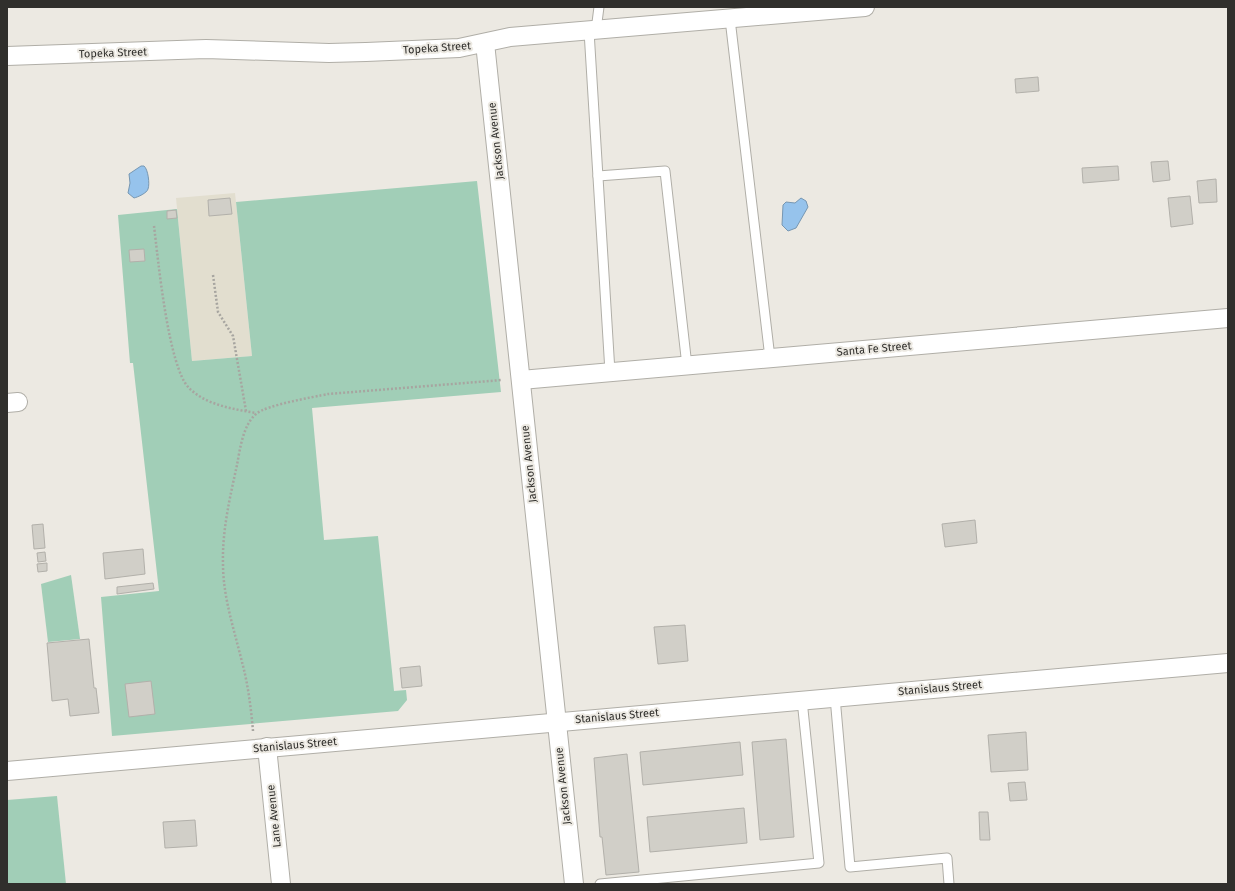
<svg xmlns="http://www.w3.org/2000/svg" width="1235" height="891" viewBox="0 0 1235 891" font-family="'Fira Sans',sans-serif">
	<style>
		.built { fill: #e2decf }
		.green { fill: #a1ceb7 }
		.water { fill: #96c3ec; stroke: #7797b2 }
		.building { fill: #d1cfc8; stroke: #b2b0aa }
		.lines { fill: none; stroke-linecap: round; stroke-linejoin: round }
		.service-casing { stroke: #b0aea7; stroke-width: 11 }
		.minor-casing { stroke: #b0aea7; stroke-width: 20 }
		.path { stroke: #a7a5a0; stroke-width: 2.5; stroke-dasharray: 2 2; stroke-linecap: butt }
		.service { stroke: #fff; stroke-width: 9 }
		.minor { stroke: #fff; stroke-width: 18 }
		.labels { text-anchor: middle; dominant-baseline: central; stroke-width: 4; stroke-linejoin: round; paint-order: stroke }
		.street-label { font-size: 11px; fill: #302f2c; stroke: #ece9e2 }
	</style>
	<rect width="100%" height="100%" fill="#ece9e2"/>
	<!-- built -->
	<path class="built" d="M235,193l17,163 -60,5 -16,-163z"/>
	<!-- green -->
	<g class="green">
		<path d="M477,181l24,211 -189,16 12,132 54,-4 16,155 12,-1 1,10 -9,11 -286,25 -11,-139 58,-6 -26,-228h-3l-12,-148 59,-6 15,152 60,-5 -16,-154z"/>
		<path d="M71,575l9,64 -32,3 -7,-58z"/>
		<path d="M57,796l9,88h-59v-84z"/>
	</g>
	<!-- water -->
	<g class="water">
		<path d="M141,166h3c4,3 6,18 4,23 -1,4 -10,8 -14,9l-6,-5 2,-10 -1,-9z"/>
		<path d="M801,198l5,3 2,6 -12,21 -8,3 -6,-6 1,-20 3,-3 9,1z"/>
	</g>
	<!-- building -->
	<g class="building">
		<path d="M1038,77l1,14 -23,2 -1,-14z"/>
		<path d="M1168,161l2,19 -17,2 -2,-20z"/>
		<path d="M1118,166l1,14 -36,3 -1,-15z"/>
		<path d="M1216,179l1,23 -18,1 -2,-22z"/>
		<path d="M1190,196l3,28 -22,3 -3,-29z"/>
		<path d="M230,198l2,16 -23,2 -1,-16z"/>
		<path d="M176,210l1,8 -10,1v-8z"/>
		<path d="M144,249l1,12 -15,1 -1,-12z"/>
		<path d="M975,520l2,23 -32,4 -3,-23z"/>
		<path d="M43,524l2,24 -11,1 -2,-24z"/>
		<path d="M143,549l2,25 -40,5 -2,-26z"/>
		<path d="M45,552l1,9 -8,1 -1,-9z"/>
		<path d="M47,563v8l-9,1 -1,-8z"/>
		<path d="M153,583l1,6 -37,5v-7z"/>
		<path d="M685,625l3,36 -30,3 -4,-37z"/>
		<path d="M89,639l5,49h2l3,25 -29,3 -2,-17 -16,2 -5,-58z"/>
		<path d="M420,666l2,20 -20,2 -2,-20z"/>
		<path d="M151,681l4,33 -26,3 -4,-33z"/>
		<path d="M1026,732l2,38 -37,2 -3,-37z"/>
		<path d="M786,739l8,98 -34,3 -8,-98z"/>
		<path d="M740,742l3,33 -100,10 -3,-33z"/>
		<path d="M627,754l12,118 -33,3 -4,-38h-2l-6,-79z"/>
		<path d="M1025,782l2,18 -17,1 -2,-18z"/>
		<path d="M744,808l3,35 -97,9 -3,-35z"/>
		<path d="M979,812h9l2,28h-10z"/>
		<path d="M195,820l2,26 -32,2 -2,-26z"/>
	</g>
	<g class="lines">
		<defs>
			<g id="service">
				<path d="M730,19l40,339"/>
				<path d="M596,30l3,-23"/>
				<path d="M589,31l21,341"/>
				<path d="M598,176l67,-5 22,195"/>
				<path d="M835,697l15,170 97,-9 2,26"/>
				<path d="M600,884l219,-21 -17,-163"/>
			</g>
			<g id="minor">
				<path d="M485,43l89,841"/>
				<path d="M7,56l199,-7 123,4 37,-1 93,-4 51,-11 355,-30"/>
				<path d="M521,380l707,-62"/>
				<path d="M7,403l11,-1"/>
				<path d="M267,747l14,137"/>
				<path d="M7,771l1221,-108"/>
			</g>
		</defs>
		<!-- service casing -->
		<use href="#service" class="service-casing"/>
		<!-- minor casing -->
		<use href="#minor" class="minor-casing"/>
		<!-- path -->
		<g class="path">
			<path d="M154,226c4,32 14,141 35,162 17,17 44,21 67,25"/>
			<path d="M213,275l5,37 15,24 13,75"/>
			<path d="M253,731c-2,-23 -5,-47 -11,-69 -8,-33 -19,-65 -19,-98 -1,-33 7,-67 14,-99 3,-16 6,-40 19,-51 10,-9 58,-17 72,-20l174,-14"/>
		</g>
		<!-- service -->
		<use href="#service" class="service"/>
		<!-- minor -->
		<use href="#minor" class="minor"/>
	</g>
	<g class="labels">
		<!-- street labels -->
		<g class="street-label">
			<text transform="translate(437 48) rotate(-4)">Topeka Street</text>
			<text transform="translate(113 53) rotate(-2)">Topeka Street</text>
			<text transform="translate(496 141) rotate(-96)">Jackson Avenue</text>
			<text transform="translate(874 349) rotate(-5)">Santa Fe Street</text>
			<text transform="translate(529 464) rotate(-96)">Jackson Avenue</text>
			<text transform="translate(940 688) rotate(-5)">Stanislaus Street</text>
			<text transform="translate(617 716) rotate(-5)">Stanislaus Street</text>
			<text transform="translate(295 745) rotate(-5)">Stanislaus Street</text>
			<text transform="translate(563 786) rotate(-96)">Jackson Avenue</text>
			<text transform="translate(274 816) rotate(-96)">Lane Avenue</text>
		</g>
	</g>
	<!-- border -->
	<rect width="1235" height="891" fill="none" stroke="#302f2c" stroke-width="16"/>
</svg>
